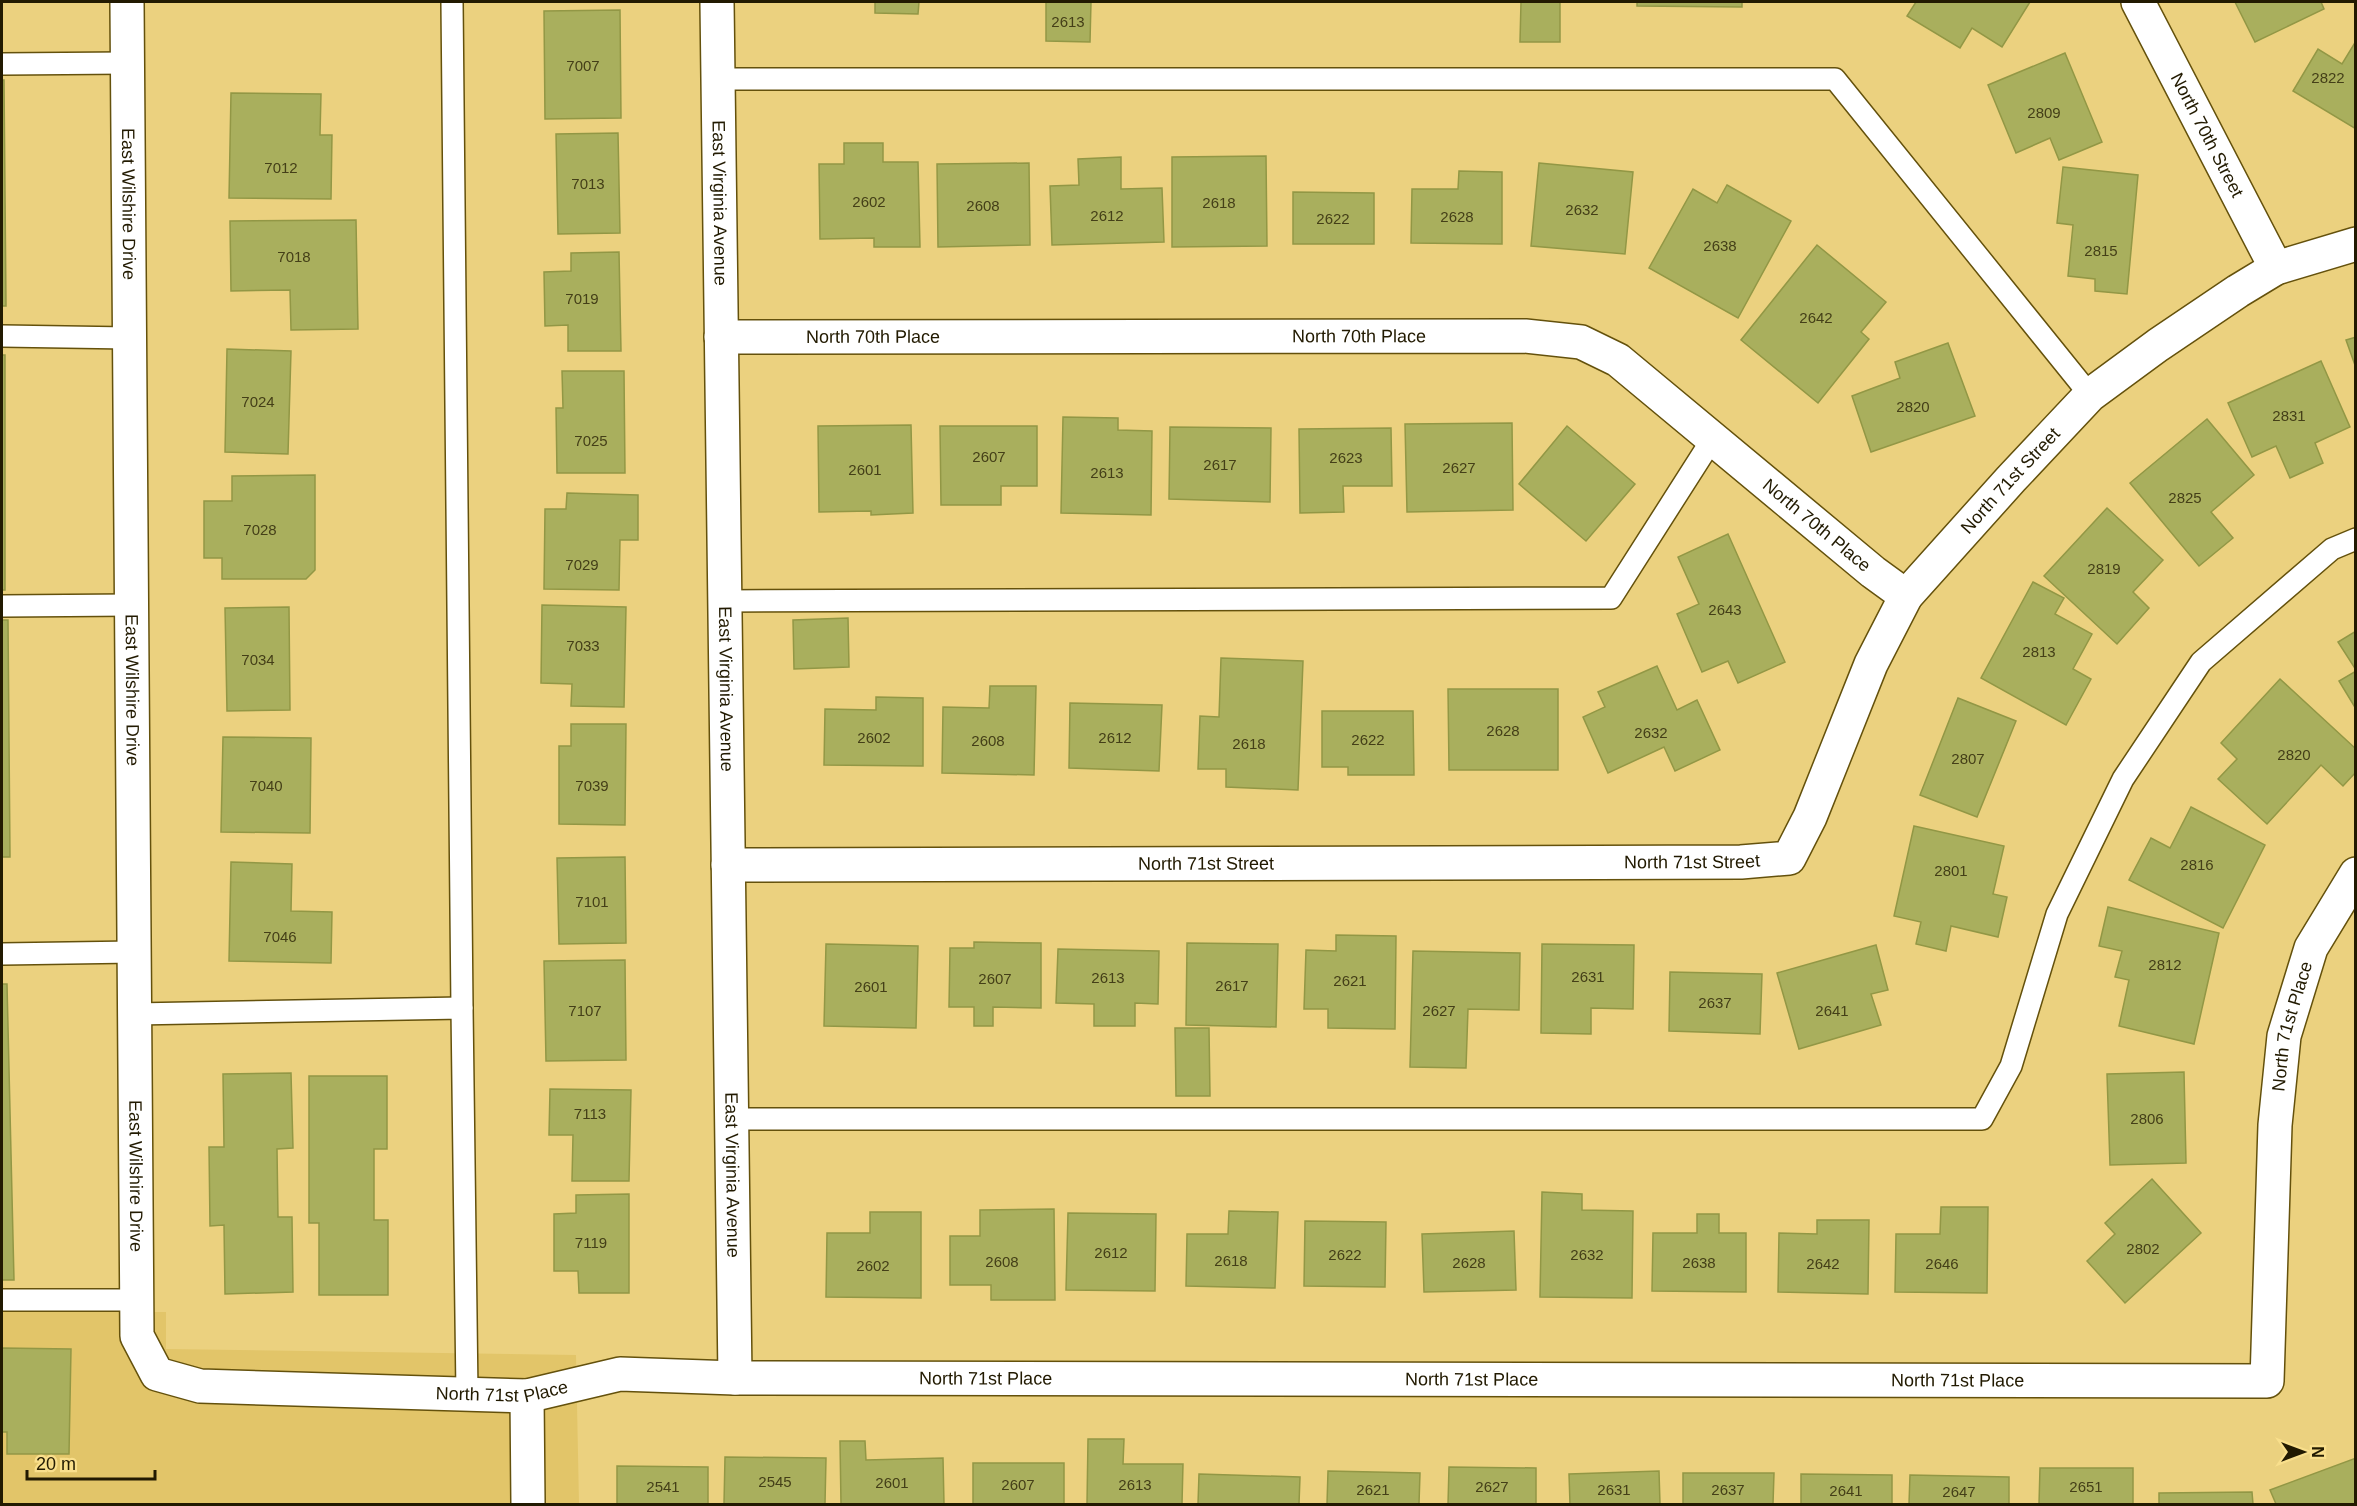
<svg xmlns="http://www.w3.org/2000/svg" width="2357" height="1506" viewBox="0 0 2357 1506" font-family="Arial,sans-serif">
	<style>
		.built { fill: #e2c569 }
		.building { fill: #a9af5d; stroke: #929745; stroke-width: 1.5 }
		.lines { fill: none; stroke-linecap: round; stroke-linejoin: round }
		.lane-casing { stroke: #64510c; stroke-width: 24 }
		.street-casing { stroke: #64510c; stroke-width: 36 }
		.lane { stroke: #fff; stroke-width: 21 }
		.street { stroke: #fff; stroke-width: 33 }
		.labels { text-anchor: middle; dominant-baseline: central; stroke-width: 4.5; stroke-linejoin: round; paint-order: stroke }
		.number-label { font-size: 15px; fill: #443f18 }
		.street-label { font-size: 18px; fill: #221a01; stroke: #f9df8c }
	</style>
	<rect width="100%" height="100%" fill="#ebd17f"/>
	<!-- built -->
	<path class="built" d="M2,1312h164v37l410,6 3,149h-577z"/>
	<!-- building -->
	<g class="building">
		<path d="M875,2h44l-1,12 -43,-1z"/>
		<path d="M1046,2h45l-1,40 -44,-1z"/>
		<path d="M1521,2h39v40h-40z"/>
		<path d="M1637,2h105v5l-105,-1z"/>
		<path d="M1916,2h114l-28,45 -30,-19 -12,20 -53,-32z"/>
		<path d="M2235,2h86l3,7 -69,33z"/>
		<path d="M620,10l1,108 -76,1 -1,-108z"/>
		<path d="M2356,41v88l-63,-38 25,-42 24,15z"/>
		<path d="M2065,53l37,89 -43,18 -9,-22 -34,15 -28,-68z"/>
		<path d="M2,80h2l2,226h-4z"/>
		<path d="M231,93l90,1 -1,41h12l-1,64 -102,-1z"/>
		<path d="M618,133l2,100 -62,1 -2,-100z"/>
		<path d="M844,143h39v19h35l2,85h-46v-9l-54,1 -1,-75h25z"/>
		<path d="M1266,156l1,90 -95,1v-90z"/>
		<path d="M1121,157v32l41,-1 2,54 -112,3 -2,-59 29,-1 -1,-26z"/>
		<path d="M1029,163l1,82 -92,2 -1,-83z"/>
		<path d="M1539,163l94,9 -8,82 -94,-8z"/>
		<path d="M2063,167l75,8 -11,119 -32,-3v-12l-27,-3 5,-51 -16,-2z"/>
		<path d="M1459,171l43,1v72l-91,-1 1,-54h46z"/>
		<path d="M1727,185l64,36 -53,97 -89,-50 44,-79 24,14z"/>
		<path d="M1293,192l81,1v51h-81z"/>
		<path d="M356,220l2,109 -67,1 -1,-40 -59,1 -1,-70z"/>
		<path d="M1817,245l69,57 -25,30 8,7 -51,64 -77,-63z"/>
		<path d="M619,252l2,99h-53v-26l-23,1 -1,-54 27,-1v-18z"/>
		<path d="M2356,337v31l-10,-28z"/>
		<path d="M1948,343l27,73 -104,36 -19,-56 48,-18 -5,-16z"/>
		<path d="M227,349l64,2 -3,103 -63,-2z"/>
		<rect x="2" y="355" width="3" height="235"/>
		<path d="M2321,361l29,66 -35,16 8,20 -33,15 -14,-32 -24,11 -24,-54z"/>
		<path d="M562,371h62l1,102h-68l-1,-65h7z"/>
		<path d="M1063,417l55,1v12l34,1 -1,84 -90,-2z"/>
		<path d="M2207,419l47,56 -43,37 22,26 -34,28 -69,-83z"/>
		<path d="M1512,423l1,87 -106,2 -2,-88z"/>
		<path d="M911,425l2,88 -42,2v-4l-52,1 -1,-86z"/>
		<path d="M940,426h97v60h-36v19h-60z"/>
		<path d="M1567,426l68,58 -49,57 -67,-57z"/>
		<path d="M1170,427l101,1 -1,74 -101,-3z"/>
		<path d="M1391,428l1,58h-49l1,26 -44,1 -1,-84z"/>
		<path d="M315,475v95l-9,9h-84v-21h-18v-57h28v-25z"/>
		<path d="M567,493l71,2v45h-18l-1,50 -75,-1 1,-80h21z"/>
		<path d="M2107,508l56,52 -30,32 16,16 -32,36 -73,-68z"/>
		<path d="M1728,534l57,128 -47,21 -10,-22 -26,11 -25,-58 22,-10 -21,-47z"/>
		<path d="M2033,582l31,16 -9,16 37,20 -19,35 18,10 -25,46 -85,-47z"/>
		<path d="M542,605l84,2 -2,100 -53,-1 1,-22 -31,-1z"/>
		<path d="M289,607l1,103 -63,1 -2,-103z"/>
		<path d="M848,618l1,49 -55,2 -1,-49z"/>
		<path d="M2,620h6l2,237h-8z"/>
		<path d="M2356,631v39l-18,-28z"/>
		<path d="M1221,658l82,3 -5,129 -72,-3v-18h-28l2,-53 19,1z"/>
		<path d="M1657,666l20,44 20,-10 23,50 -45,21 -11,-24 -56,26 -25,-56 22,-10 -7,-15z"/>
		<path d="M2356,671v38l-17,-28z"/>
		<path d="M2280,679l76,70v23l-13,14 -22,-21 -54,59 -49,-45 19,-20 -16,-16z"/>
		<path d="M990,686h46l-2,89 -92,-2 1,-66 46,1z"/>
		<path d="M1448,689h110v81h-109z"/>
		<path d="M876,697l47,1v68l-99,-1 1,-56 51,1z"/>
		<path d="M1958,698l58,23 -39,96 -57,-22z"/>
		<path d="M1070,703l92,2 -3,66 -90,-3z"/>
		<path d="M1322,711h91l1,64h-66v-8h-26z"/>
		<path d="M571,724h55l-1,101 -66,-1v-78h12z"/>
		<path d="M223,737l88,1 -1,95 -89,-1z"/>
		<path d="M2191,807l74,38 -42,83 -94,-48 22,-42 19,10z"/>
		<path d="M1914,826l90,20 -11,48 14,3 -9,40 -47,-11 -5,25 -30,-7 5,-22 -27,-6z"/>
		<path d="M625,857l1,86 -67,1 -2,-86z"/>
		<path d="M231,862l61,2 -1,47 41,1 -1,51 -102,-2z"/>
		<path d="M2108,907l111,26 -25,111 -75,-18 10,-46 -14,-3 7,-26 -23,-5z"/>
		<path d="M1336,935l60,1 -1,93 -67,-1v-19h-24l2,-59 30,1z"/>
		<path d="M974,942l67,1v65l-48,-1v19h-19v-19h-25l1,-59h24z"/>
		<path d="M1187,943l91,1 -2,83 -90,-2z"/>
		<path d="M826,944l92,2 -2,82 -92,-2z"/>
		<path d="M1542,944l92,1 -1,64 -42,-1v26l-50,-1z"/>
		<path d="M1876,945l12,45 -17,4 10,31 -82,24 -22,-76z"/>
		<path d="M1058,949l101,2 -1,53 -23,-1v23h-41v-22l-38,-1z"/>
		<path d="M1413,951l107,2 -1,57 -51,-1 -2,59 -56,-1z"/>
		<path d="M625,960l1,100 -80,1 -2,-100z"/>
		<path d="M1670,972l92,2 -2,60 -91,-3z"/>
		<path d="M2,984h5l7,296h-12z"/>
		<path d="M1175,1028h34l1,68h-34z"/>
		<path d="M2184,1072l2,91 -76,2 -3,-91z"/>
		<path d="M291,1073l2,75 -16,1 1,68h14l1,75 -68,2 -1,-69 -14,1 -1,-79h15l-1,-73z"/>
		<path d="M309,1076h78v73h-13v71h14v75h-69v-72h-10z"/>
		<path d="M550,1089l81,1 -2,91h-57l1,-46h-24z"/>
		<path d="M2152,1179l49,54 -76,70 -38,-42 28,-27 -10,-11z"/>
		<path d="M1542,1192l40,2v16l51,1 -1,87 -92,-1z"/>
		<path d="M629,1194v99h-50l-1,-22h-24v-57l22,-1v-18z"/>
		<path d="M1941,1207h47l-1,86 -92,-1 1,-58h44z"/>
		<path d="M1054,1209l1,91h-64v-15h-41v-49h30v-26z"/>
		<path d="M1229,1211l49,1 -3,76 -89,-2 1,-52h41z"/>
		<path d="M870,1212h51v86l-95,-1 1,-64h43z"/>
		<path d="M1068,1213l88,1 -1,77 -89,-1z"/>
		<path d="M1697,1214h22v19h27v59l-94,-1 1,-58h44z"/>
		<path d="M1817,1220h52l-1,74 -90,-2 1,-59 38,1z"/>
		<path d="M1305,1221l81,1 -1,65 -81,-1z"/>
		<path d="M1514,1231l2,59 -92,2 -2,-58z"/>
		<path d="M2,1348l69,1 -2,105h-62v-22h-5z"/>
		<path d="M1088,1439h36l-1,25h60l-1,40h-95z"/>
		<path d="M840,1441h25l1,19 77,-2 1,46h-103z"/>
		<path d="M725,1457l101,1 -1,46h-101z"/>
		<path d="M2356,1458v46h-80l-6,-14z"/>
		<rect x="973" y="1463" width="91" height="41"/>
		<path d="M617,1466l91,1v37h-91z"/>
		<path d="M1449,1467l87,1v36h-88z"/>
		<path d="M2040,1468h93v36h-94z"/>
		<path d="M1328,1471l92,2 -1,31h-92z"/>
		<path d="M1659,1471l1,33h-90l-1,-30z"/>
		<path d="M1683,1473h91l-1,31h-90z"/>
		<path d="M1199,1474l101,3 -1,27h-101z"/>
		<path d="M1801,1474l91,1v29h-91z"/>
		<path d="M1910,1475l99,2v27h-100z"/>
		<path d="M2252,1492l1,12h-94v-11z"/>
	</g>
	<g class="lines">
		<defs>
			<g id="lane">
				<path d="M452,2l10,1006"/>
				<path d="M2,64l125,-1"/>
				<path d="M718,79h1117l255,316"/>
				<path d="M2,336l127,2"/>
				<path d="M725,601l886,-3 102,-160"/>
				<path d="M2,606l130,-1"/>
				<path d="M2,954l132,-2"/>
				<path d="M135,1014l327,-6 5,386"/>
				<path d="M732,1119h1250l29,-53 46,-152 66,-135 78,-117 131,-113 24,-10"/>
				<path d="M2,1300h135"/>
			</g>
			<g id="street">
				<path id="s1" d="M127,2l10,1334 20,38 43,12 327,10 93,-22 115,4 1532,3 8,-256 9,-89 27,-88 45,-74"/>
				<path id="s2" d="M717,2l18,1376"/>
				<path id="s3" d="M2138,2l138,266"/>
				<path id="s4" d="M721,337l804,-1 56,6 37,18 255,212 33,24"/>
				<path id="s5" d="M728,865l1013,-3 48,-4 21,-41 61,-153 35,-68 105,-117 79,-84 68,-50 80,-54 38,-23 80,-24"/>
				<path d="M527,1396l1,108"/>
			</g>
		</defs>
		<!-- lane casing -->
		<use href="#lane" class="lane-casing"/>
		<!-- street casing -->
		<use href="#street" class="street-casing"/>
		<!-- lane -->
		<use href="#lane" class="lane"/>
		<!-- street -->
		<use href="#street" class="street"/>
	</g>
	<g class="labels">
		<!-- number labels -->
		<g class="number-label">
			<text x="1068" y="21">2613</text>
			<text x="583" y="65">7007</text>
			<text x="2328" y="77">2822</text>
			<text x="2044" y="112">2809</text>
			<text x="281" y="167">7012</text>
			<text x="588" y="183">7013</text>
			<text x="869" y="201">2602</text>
			<text x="1219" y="202">2618</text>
			<text x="983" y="205">2608</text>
			<text x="1582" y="209">2632</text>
			<text x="1107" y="215">2612</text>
			<text x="1457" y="216">2628</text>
			<text x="1333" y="218">2622</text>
			<text x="1720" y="245">2638</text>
			<text x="2101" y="250">2815</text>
			<text x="294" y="256">7018</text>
			<text x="582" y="298">7019</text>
			<text x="1816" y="317">2642</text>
			<text x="258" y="401">7024</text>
			<text x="1913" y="406">2820</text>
			<text x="2289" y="415">2831</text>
			<text x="591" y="440">7025</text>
			<text x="989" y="456">2607</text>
			<text x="1346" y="457">2623</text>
			<text x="1220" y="464">2617</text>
			<text x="1459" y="467">2627</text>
			<text x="865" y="469">2601</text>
			<text x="1107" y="472">2613</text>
			<text x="2185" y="497">2825</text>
			<text x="260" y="529">7028</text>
			<text x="582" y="564">7029</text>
			<text x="2104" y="568">2819</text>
			<text x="1725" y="609">2643</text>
			<text x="583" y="645">7033</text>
			<text x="2039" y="651">2813</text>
			<text x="258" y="659">7034</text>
			<text x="1503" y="730">2628</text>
			<text x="1651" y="732">2632</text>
			<text x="874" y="737">2602</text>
			<text x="1115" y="737">2612</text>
			<text x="1368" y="739">2622</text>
			<text x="988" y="740">2608</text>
			<text x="1249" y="743">2618</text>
			<text x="2294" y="754">2820</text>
			<text x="1968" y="758">2807</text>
			<text x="266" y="785">7040</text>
			<text x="592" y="785">7039</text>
			<text x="2197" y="864">2816</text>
			<text x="1951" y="870">2801</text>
			<text x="592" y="901">7101</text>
			<text x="280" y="936">7046</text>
			<text x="2165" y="964">2812</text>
			<text x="1588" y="976">2631</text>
			<text x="1108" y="977">2613</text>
			<text x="995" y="978">2607</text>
			<text x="1350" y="980">2621</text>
			<text x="1232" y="985">2617</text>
			<text x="871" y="986">2601</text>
			<text x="1715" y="1002">2637</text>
			<text x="585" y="1010">7107</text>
			<text x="1439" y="1010">2627</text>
			<text x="1832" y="1010">2641</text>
			<text x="590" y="1113">7113</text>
			<text x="2147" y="1118">2806</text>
			<text x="591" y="1242">7119</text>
			<text x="2143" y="1248">2802</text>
			<text x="1111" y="1252">2612</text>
			<text x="1345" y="1254">2622</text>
			<text x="1587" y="1254">2632</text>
			<text x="1231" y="1260">2618</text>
			<text x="1002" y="1261">2608</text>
			<text x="1469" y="1262">2628</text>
			<text x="1699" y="1262">2638</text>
			<text x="1823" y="1263">2642</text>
			<text x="1942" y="1263">2646</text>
			<text x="873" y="1265">2602</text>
			<text x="775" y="1481">2545</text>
			<text x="892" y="1482">2601</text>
			<text x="1018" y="1484">2607</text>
			<text x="1135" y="1484">2613</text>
			<text x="663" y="1486">2541</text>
			<text x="1492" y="1486">2627</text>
			<text x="2086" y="1486">2651</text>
			<text x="1373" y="1489">2621</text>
			<text x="1614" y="1489">2631</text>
			<text x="1728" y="1489">2637</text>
			<text x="1846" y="1490">2641</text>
			<text x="1959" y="1491">2647</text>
		</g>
		<!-- street labels -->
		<g class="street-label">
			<text stroke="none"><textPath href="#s3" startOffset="150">North 70th Street</textPath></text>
			<text stroke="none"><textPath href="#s1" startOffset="202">East Wilshire Drive</textPath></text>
			<text stroke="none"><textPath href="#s2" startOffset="201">East Virginia Avenue</textPath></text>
			<text stroke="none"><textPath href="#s4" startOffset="638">North 70th Place</textPath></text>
			<text stroke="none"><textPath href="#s4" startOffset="152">North 70th Place</textPath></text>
			<text stroke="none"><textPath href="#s5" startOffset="1504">North 71st Street</textPath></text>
			<text stroke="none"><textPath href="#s4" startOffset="1160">North 70th Place</textPath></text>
			<text stroke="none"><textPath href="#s1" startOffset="688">East Wilshire Drive</textPath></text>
			<text stroke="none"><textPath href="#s2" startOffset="687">East Virginia Avenue</textPath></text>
			<text stroke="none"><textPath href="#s5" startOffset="964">North 71st Street</textPath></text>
			<text stroke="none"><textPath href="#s5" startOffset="478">North 71st Street</textPath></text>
			<text stroke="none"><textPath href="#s1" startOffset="3848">North 71st Place</textPath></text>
			<text stroke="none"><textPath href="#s1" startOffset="1174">East Wilshire Drive</textPath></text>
			<text stroke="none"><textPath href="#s2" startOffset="1173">East Virginia Avenue</textPath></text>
			<text stroke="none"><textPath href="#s1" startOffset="2210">North 71st Place</textPath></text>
			<text stroke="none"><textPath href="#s1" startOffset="2696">North 71st Place</textPath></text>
			<text stroke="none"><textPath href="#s1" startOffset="3182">North 71st Place</textPath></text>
			<text stroke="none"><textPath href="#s1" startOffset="1724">North 71st Place</textPath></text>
		</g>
	</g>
	<!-- border -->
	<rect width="2357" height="1506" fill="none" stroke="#221a01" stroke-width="6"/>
	<!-- north arrow -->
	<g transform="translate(2303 1452) rotate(90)" stroke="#f9df8c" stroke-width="4.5" paint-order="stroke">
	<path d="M0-4.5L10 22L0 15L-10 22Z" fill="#221a01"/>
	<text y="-9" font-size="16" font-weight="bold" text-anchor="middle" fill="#221a01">N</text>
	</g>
	<!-- scale -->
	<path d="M27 1470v9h128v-9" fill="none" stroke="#221a01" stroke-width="3"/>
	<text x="36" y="1470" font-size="18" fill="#221a01" stroke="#f9df8c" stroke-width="4.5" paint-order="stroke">20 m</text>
</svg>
